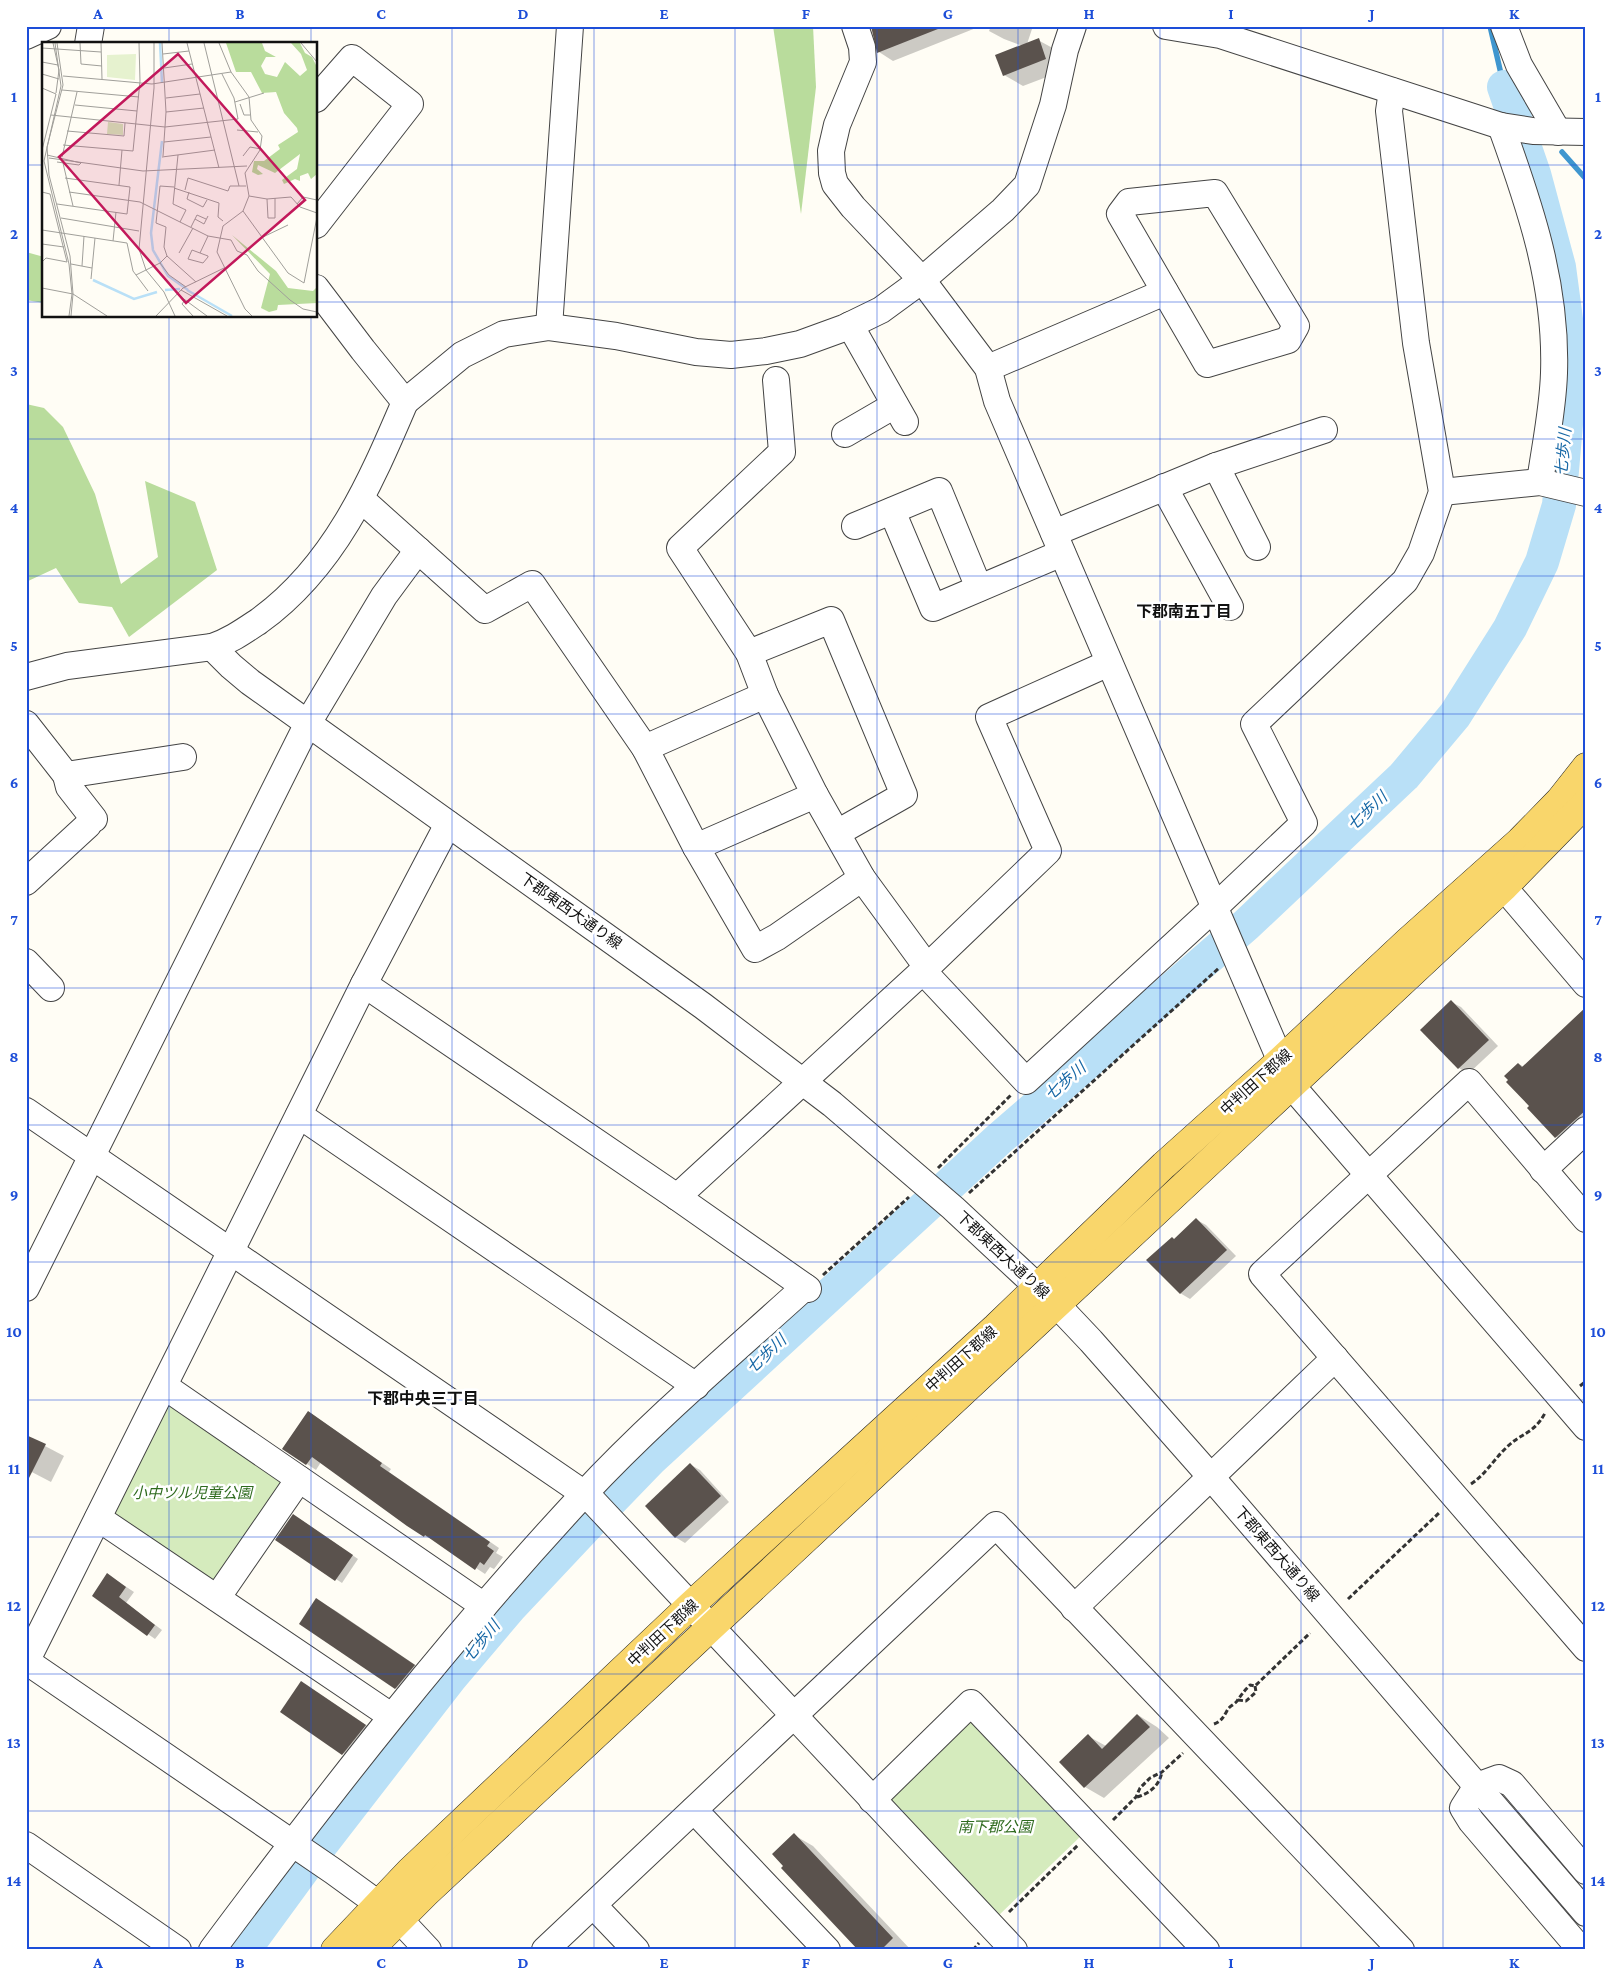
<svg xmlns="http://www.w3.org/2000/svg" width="1612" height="1976" viewBox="0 0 1612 1976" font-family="'Crimson Pro','Noto Sans JP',serif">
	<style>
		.green { fill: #d5ebbd }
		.forest { fill: #b9dc9c }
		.shadow { fill: #0003 }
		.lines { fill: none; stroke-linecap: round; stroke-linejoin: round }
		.stream { stroke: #3f96cf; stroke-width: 5.5 }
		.river { stroke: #b9e0f7; stroke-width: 34 }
		.building { fill: #5a524d }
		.minor-casing { stroke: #444; stroke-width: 28 }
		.major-casing { stroke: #222; stroke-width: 29 }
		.path { stroke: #333; stroke-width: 3; stroke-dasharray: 5 2.5; stroke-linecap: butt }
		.minor { stroke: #fff; stroke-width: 26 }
		.major { stroke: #f9d66b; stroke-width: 28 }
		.grid { fill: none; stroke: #1d4ed8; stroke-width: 1; stroke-opacity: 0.55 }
		.labels { text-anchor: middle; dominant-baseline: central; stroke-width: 5; stroke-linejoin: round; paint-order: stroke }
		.street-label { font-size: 15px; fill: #111; stroke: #fff }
		.park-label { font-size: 15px; font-style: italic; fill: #2f6b1f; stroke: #fff }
		.water-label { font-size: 16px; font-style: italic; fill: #1768a6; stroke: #fff }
		.neighbourhood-label { font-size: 16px; font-weight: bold; fill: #111; stroke: #fff }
		.inset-river { fill: none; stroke: #b9e0f7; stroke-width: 2.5 }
		.inset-road { fill: none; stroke: #a09f9a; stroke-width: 1 }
		.view { fill: #c2185b; fill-opacity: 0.15; stroke: #c2185b; stroke-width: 2.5 }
		.inset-edge { fill: none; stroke: #111; stroke-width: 2.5 }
		.neatline { fill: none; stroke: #1d4ed8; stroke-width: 2 }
		.grid-label { font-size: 16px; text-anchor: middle; font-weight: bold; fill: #1d4ed8 }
	</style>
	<rect width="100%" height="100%" fill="#fffdf5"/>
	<!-- green -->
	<g class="green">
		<path d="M172,1401l113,78 -71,108 -104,-76 53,-107z"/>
		<path d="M967,1720h9l108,113 -87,84 -109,-114v-10z"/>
	</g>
	<!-- forest -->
	<g class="forest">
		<path d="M773,26h40l3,61 -15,127z"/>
		<path d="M26,252l18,5v46l-18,-3z"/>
		<path d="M26,404l18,4 19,19 32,67 26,90 37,-27 -13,-76 50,21 22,68 -88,67 -17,-30 -33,-4 -23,-35 -30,14z"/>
	</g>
	<!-- shadow -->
	<g class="shadow">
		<path d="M872,26h109l-88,35 -14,-9z"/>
		<path d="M991,26h42l-6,18 11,-4 20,11 7,19 -42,16 -19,-11 19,-29 -19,-7 -15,-8z"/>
		<path d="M1451,1002l10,5 37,39 -30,28 -9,-6 -37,-38z"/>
		<path d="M1586,1018v111l-17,15 -13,-7 -27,-29 2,-2 -12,-42 5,3z"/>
		<path d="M1197,1220l9,5 30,31 -46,43 -10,-6 -5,-53z"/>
		<path d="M309,1412l82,57 -2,3 110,76 -3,5 7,4 -9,12 -4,-2 -5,7 -51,-34 -10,-4 -103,-74 -5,8 -33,-22z"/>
		<path d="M45,1446l19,10 -13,26 -25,-13z"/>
		<path d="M691,1465l9,5 29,32 -44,41 -10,-6z"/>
		<path d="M300,1519l58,40 -16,24 -65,-43z"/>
		<path d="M116,1580l18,12 -8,11 36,27 -7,9 -61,-43z"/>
		<path d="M317,1600l19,11 97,66 -18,23 -20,-12z"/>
		<path d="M307,1686l65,43 -23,28 -67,-45z"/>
		<path d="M1138,1715l19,12 12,11 -65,60 -19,-11 3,-51 18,10z"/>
		<path d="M794,1835l19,11 98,104h-52z"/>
	</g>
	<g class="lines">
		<!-- stream -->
		<g class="stream">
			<path d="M1490,26l14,61 9,3"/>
			<path d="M1562,152l24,27"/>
		</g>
		<!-- river -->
		<path class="river" d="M244,1950l79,-108 127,-164 61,-72 80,-85 60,-62 349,-321 246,-213 158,-149 51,-61 55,-87 32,-66 17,-57 7,-81 1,-97 -8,-60 -25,-93 -30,-87"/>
	</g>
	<!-- building -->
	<g class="building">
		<path d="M871,26h71l1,1 -66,26z"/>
		<path d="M1039,38l7,21 -43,17 -8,-21z"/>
		<path d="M1451,1000l38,40 -31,29 -38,-39z"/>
		<path d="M1586,1007v103l-31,28 -28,-30 2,-2 -23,-24 2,-2 -4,-4 14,-13 4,4z"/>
		<path d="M1196,1218l31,32 -47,44 -34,-34 26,-23 2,2z"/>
		<path d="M308,1411l74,52 -2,3 110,76 -3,4 7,5 -10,14 -4,-3 -5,8 -50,-35 -1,2 -17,-11 -95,-69 -6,8 -24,-16z"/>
		<path d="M26,1435l20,9 -20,40z"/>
		<path d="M690,1463l31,33 -46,42 -30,-32z"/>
		<path d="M293,1514l60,41 -18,26 -60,-41z"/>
		<path d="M107,1573l19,14 -7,10 36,28 -8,11 -55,-40z"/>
		<path d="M316,1598l99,67 -20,24 -96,-65z"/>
		<path d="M301,1681l65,44 -24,30 -62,-43z"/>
		<path d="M1137,1714l13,13 -66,61 -25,-26 29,-28 14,15z"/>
		<path d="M794,1833l99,105 -12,12h-23l-77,-82 2,-2 -11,-12z"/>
	</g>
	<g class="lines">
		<defs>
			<g id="minor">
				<path d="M855,26l7,21 1,15 -26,63 -6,26 1,22 3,11 18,23 69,73 66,88 9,33 294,684 295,342"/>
				<path d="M1166,26l54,9 281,91 32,5 53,1"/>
				<path d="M1504,26l15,39 39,67"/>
				<path d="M26,36l22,-10"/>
				<path d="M88,44l3,-18"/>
				<path d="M316,99l36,-41 58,46 -94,121"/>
				<path d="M1501,126c29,80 56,159 53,247 -1,36 -9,73 -14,109"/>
				<path d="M1215,193l81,133 -8,14 -81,24 -87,-150 9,-12z"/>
				<path d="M850,325l55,97"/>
				<path d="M549,327l21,-301"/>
				<path d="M988,368l177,-76"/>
				<path d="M776,380l6,72 -102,96 69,105 16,42 50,100 47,83 65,89"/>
				<path d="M405,402l57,-47 42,-21 45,-7 67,9 80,16 35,3 35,-4 34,-7 44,-16 37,-18 41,-30 81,-70 24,-25 26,-80 12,-55 8,-24"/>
				<path d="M845,434l50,-29"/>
				<path d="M1216,466l41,81"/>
				<path d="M1164,487l66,120"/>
				<path d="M1442,492l98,-10 46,11"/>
				<path d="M361,499l124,111 47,-26 113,164 51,99 59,102 22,-12 85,-59"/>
				<path d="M892,511l41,97 129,-55"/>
				<path d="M855,526l84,-35 40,97"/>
				<path d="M1054,533l162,-67 108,-36"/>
				<path d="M212,647l19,19 19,16 453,324 129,98 121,104 103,96 35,37 120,136 375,436"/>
				<path d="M749,653l82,-33 73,175 -67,38"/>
				<path d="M26,677l41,-11 145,-19c18,-6 32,-16 47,-26 75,-54 111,-137 146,-219l-42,-52 -47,-62"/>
				<path d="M26,724l40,51 117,-18"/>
				<path d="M645,748l120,-53"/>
				<path d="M66,775l3,12 25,32"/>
				<path d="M696,847l119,-52"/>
				<path d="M1489,870l97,114"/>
				<path d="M26,882l62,-57"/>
				<path d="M26,962l25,26"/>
				<path d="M923,971l103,110 188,-173 90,-85 -50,-99 151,-143 16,-28 21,-61 -26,-149 -27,-232 3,-20"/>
				<path d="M364,984l313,213 131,92"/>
				<path d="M26,1111l563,386 425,453"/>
				<path d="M299,1115l397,271"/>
				<path d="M1543,1170l43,-40"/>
				<path d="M677,1197l246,-226 125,-120 -59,-134 120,-54"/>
				<path d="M1586,1219l-117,-137 -207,192 324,374"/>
				<path d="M26,1288l282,-565 76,-127 34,-46"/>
				<path d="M164,1386l320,220"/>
				<path d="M98,1518l293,198"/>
				<path d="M217,1598l82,-119"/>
				<path d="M1074,1608l261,-250"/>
				<path d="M26,1661l307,210 66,48 29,31"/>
				<path d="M26,1662l338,-678 84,-160"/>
				<path d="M872,1800l99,-97 235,247"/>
				<path d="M694,1810l133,140"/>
				<path d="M26,1845l152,105"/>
				<path d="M593,1905l43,45"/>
				<path d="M212,1950c117,-157 237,-311 371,-455 69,-74 147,-140 222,-208"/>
				<path d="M545,1950l451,-425 405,425"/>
				<path d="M1581,1950l-110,-129 -8,-13 14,-22 22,-8 13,6 74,87"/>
			</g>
			<g id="major">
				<path d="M335,1950l75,-79 280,-265 306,-279 168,-162 116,-104 127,-119 113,-101 40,-41 26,-33"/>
				<path d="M369,1950l56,-56 1079,-1007 82,-84"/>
			</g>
		</defs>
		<!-- minor casing -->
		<use href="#minor" class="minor-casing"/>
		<!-- major casing -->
		<use href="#major" class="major-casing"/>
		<!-- path -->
		<g class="path">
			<path d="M938,1168l73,-73"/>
			<path d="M969,1193l250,-225"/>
			<path d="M823,1275l86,-78"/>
			<path d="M1580,1386l6,-5"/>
			<path d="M1471,1484c15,-10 23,-25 36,-37 14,-14 27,-13 38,-34"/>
			<path d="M1348,1599l91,-86"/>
			<path d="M1238,1700l8,1 10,-9 -1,-6"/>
			<path d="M1214,1724c8,-3 10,-8 14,-15 2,-3 7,-5 9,-8 4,-6 8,-11 13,-16l5,1 55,-53"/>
			<path d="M1137,1797c13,-4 22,-11 25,-25"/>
			<path d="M1113,1820l23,-23 4,-9 10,-10 12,-6 21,-19"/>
			<path d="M1009,1912l69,-67"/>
			<path d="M973,1950l6,-7"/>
		</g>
		<!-- minor -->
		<use href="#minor" class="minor"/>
		<!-- major -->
		<use href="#major" class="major"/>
	</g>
	<!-- grid -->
	<path class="grid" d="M169,26v18M311,26v18M452,26v1924M594,26v1924M735,26v1924M877,26v1924M1018,26v1924M1160,26v1924M1301,26v1924M1443,26v1924M26,165h18M316,165h1270M26,302h18M316,302h1270M169,316v1634M311,316v1634M26,439h1560M26,576h1560M26,714h1560M26,851h1560M26,988h1560M26,1125h1560M26,1262h1560M26,1400h1560M26,1537h1560M26,1674h1560M26,1811h1560"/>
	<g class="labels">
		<!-- street labels -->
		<g class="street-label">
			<text transform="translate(571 911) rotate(35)">下郡東西大通り線</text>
			<text transform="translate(1256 1082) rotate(-42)">中判田下郡線</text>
			<text transform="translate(1003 1255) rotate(43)">下郡東西大通り線</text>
			<text transform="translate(961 1359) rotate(-42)">中判田下郡線</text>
			<text transform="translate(1277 1554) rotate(49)">下郡東西大通り線</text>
			<text transform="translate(663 1633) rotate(-43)">中判田下郡線</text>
		</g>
		<!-- park labels -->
		<g class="park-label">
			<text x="192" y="1493">小中ツル児童公園</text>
			<text x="995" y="1827">南下郡公園</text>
		</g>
		<!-- water labels -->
		<g class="water-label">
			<text transform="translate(1563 452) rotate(-85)">七歩川</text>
			<text transform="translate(1367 811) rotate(-43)">七歩川</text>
			<text transform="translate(1065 1081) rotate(-41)">七歩川</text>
			<text transform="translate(766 1354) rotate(-43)">七歩川</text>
			<text transform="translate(481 1641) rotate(-50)">七歩川</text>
		</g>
		<!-- neighbourhood labels -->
		<g class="neighbourhood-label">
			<text x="1184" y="611">下郡南五丁目</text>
			<text x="423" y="1398">下郡中央三丁目</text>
		</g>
	</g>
	<!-- overview -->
	<g transform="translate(42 42)">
		<rect width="275" height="275" fill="#fffdf5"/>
		<path d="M66,80l15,2v11l-16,-1z" fill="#d5ebbd"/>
		<path d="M184,1h36l3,8 11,6h-10l-5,9 4,8 12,3 8,-15 15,14 7,-6 -6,-16 -10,-11h9l5,10 7,4 5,10v107l-6,5 -3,-6 -8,3v5l-5,-2 -11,5 -2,-4 15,-11 3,-15 -25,19 -17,-8 -1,4 6,5 -5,1 -6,-3 2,-11h10l16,-12 -2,-4 20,-13 -1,-4 -13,-15 -8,-21 -14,1 -11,-21h-15zM190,193l44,36 12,17 25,3 4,-4v16l-39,2 -1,5 -8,2 -8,-4 9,-34z" fill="#b9dc9c"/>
		<path d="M94,12l-1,26 -28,-3v-22z" fill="#e6f2cf"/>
		<path class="inset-river" d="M118,1l2,40M120,99l-11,92 2,17 15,26 20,14M51,238l41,19 23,-7M123,248l15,-1M145,248l45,26"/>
		<path class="inset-road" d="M11,1l6,27 -3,23M13,1l6,43 -17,75 25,103 3,30 -3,22M15,1l6,42 -16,62 2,28 21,81 3,38 34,22M38,1l1,21 21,2M59,1l1,36M112,1v45l-15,161 7,21 18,22 11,24M120,1l4,69 -3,44M145,1l32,125M162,1l35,143M177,1l12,29 18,25 2,23 11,16 -2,14 -15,23 4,23 18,3 24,-2 9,10 17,6M259,1l16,19M0,6l59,4M121,12l26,-3M0,20l16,3M122,26l28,-4M0,32l17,5M21,34l89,8 79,-12M0,46l14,6 -14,56M20,48l77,7M124,56l34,-4M193,60l29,-9M198,62l4,11h6M33,63l62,6M124,70l38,-4M9,73l114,12 73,-8 -4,-21 -12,-24M195,88l21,2M25,89l57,5 1,-13M122,100l47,-5M21,103l70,6 7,-70 -1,-38M5,113l34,8 -2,2 -22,-3M136,113l-5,49 13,6 -6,12M201,114l7,-9 11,2M20,115l15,-65M120,115l53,-7M7,116l94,13 104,-5M21,121l10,43M77,143l3,-35M132,145l-14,-1 -4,37 10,4 -2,20 3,9 29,26M132,146l45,15 -1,14 5,4M143,148l3,-12 40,13 2,-5h16M0,150l8,2 17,68 -21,-4 -4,4M27,150l71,10 68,34 23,4 6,11 10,4 11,16 32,29 13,9 14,3M147,150l-2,7 16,8 4,-7M207,154l-6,15 -20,15 -6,26 28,57 7,7M225,157l1,19h7v-20M15,162l70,10 3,-27 -65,-9M255,162l6,-7 14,3M201,169l45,62 16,10 13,-66M19,176l78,13M153,177l9,5 4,-8M149,185l6,-12 9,4M0,188l85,13 6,28 15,20M221,195l25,-12M71,199l3,-29M0,202l22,3M150,208l16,6v1l-5,6 -15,-4zM137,211l14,-25M158,211l8,-17M118,221l9,12 17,12M29,222l21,4M40,224l2,-30M94,233l24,-12 7,-7M49,237l4,-41M0,246l31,6 -2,22M139,248l46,26M135,252l30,22M143,258l-3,4 11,12M114,274l27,-28 41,-20"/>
		<path class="view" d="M136,12l127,146 -119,103 -127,-146z"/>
		<rect width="275" height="275" class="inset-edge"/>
	</g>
	<!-- border -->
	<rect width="1612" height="1976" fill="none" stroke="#ffffff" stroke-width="55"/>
	<rect x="28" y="28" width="1556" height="1920" class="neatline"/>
	<g class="grid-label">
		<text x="98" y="19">A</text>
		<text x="240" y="19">B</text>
		<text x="381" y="19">C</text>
		<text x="523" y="19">D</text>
		<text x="664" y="19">E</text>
		<text x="806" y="19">F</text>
		<text x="948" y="19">G</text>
		<text x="1089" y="19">H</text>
		<text x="1231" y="19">I</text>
		<text x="1372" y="19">J</text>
		<text x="1514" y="19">K</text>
		<text x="14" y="102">1</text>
		<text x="1598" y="102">1</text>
		<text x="14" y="239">2</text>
		<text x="1598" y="239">2</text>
		<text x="14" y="376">3</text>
		<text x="1598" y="376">3</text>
		<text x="14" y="513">4</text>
		<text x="1598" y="513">4</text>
		<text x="14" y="651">5</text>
		<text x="1598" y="651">5</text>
		<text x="14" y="788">6</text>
		<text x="1598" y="788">6</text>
		<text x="14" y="925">7</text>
		<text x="1598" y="925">7</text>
		<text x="14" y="1062">8</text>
		<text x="1598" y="1062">8</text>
		<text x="14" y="1200">9</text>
		<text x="1598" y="1200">9</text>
		<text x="14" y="1337">10</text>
		<text x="1598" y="1337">10</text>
		<text x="14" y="1474">11</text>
		<text x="1598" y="1474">11</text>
		<text x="14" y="1611">12</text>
		<text x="1598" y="1611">12</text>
		<text x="14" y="1748">13</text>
		<text x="1598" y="1748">13</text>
		<text x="14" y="1886">14</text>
		<text x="1598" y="1886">14</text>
		<text x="98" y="1968">A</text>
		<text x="240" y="1968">B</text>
		<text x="381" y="1968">C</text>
		<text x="523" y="1968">D</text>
		<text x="664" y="1968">E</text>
		<text x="806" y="1968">F</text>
		<text x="948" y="1968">G</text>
		<text x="1089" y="1968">H</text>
		<text x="1231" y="1968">I</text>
		<text x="1372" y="1968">J</text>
		<text x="1514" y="1968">K</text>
	</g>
</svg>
